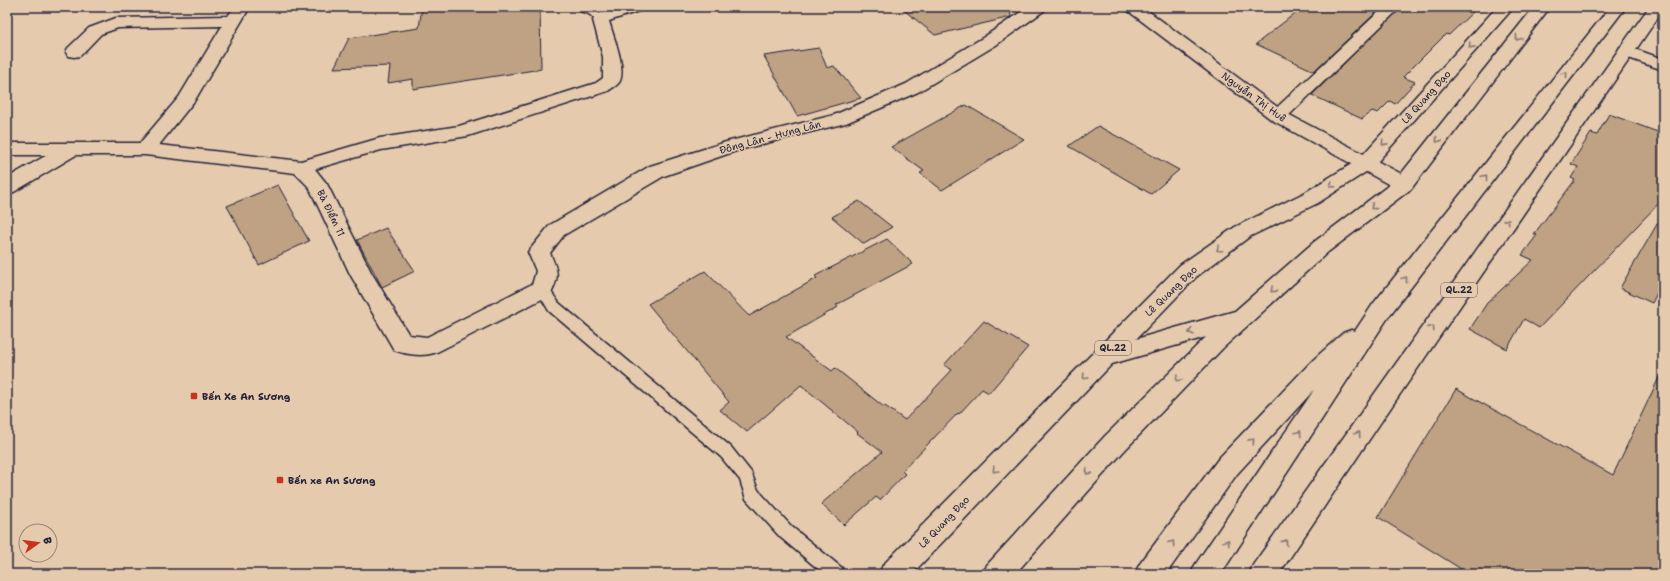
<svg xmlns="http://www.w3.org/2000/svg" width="1670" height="581" viewBox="0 0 1670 581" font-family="'Shantell Sans',sans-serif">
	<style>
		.building { fill: #bfa183; stroke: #22223b }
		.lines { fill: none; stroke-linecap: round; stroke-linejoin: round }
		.lane-casing { stroke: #22223b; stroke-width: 3 }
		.street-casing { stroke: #22223b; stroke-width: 3 }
		.secondary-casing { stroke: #22223b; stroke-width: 3 }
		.highway-casing { stroke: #22223b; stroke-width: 3 }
		.lane { fill: #e6caad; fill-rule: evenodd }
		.street { fill: #e6caad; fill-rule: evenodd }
		.secondary { fill: #e6caad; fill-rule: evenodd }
		.highway { fill: #e6caad; fill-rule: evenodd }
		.oneway { stroke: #847674 }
		.poi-dot { fill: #c8321e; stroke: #e6caad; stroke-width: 1.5 }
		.labels { text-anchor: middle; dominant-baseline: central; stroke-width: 3; stroke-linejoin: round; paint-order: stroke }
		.shield { fill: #e6caad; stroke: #5d545d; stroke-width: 1 }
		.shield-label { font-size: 9px; font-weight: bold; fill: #22223b }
		.street-label { font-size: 10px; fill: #22223b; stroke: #e6caad }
		.poi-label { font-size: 10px; font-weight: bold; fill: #22223b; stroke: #e6caad; text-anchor: start }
	</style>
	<rect width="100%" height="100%" fill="#e6caad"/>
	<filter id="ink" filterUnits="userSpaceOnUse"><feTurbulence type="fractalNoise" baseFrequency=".025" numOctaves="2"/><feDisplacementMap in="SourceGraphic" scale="8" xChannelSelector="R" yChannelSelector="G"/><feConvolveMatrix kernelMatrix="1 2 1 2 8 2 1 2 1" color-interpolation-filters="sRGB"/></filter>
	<g filter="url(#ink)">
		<!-- building -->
		<g class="building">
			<path d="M422,7h118l1,62 -128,20v-10l-25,4 2,-17 -56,2 15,-30 70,-10z"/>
			<path d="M900,7h110l1,10 -76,18z"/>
			<path d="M1303,7h79l-68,64 -58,-27z"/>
			<path d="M1402,7h76l-29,28 -3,-1 -43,43 12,5 -20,22 -5,-3 -12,12 -6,-2 -10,8 -50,-24z"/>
			<path d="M819,48l8,20 7,-2 27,32 -64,18 -33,-60z"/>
			<path d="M966,105l58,34 -82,51 -22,-17 4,-2 -33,-24z"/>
			<path d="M1609,114l54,20v65l-124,129 -15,-9 -17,30 -37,-20 17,-26 46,-43 -11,-5 15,-20 -3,-1 41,-54 -4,-2 7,-11 -7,-3 20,-31 6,2z"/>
			<path d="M1098,126l81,44 -28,24 -82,-48z"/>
			<path d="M278,185l31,56 -50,24 -32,-59z"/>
			<path d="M859,201l33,26 -28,17 -32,-27z"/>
			<path d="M1663,214v67l-11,22 -32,-15z"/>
			<path d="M386,228l29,43 -33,16 -25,-47z"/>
			<path d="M887,239l26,25 -77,41 2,2 -52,30 46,34 3,-3 49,39 1,-1 20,14 47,-50 -8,-5 40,-44 44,26 -39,46 -7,-4 -23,25 -1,-1 -56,58 3,3 -25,26 -4,-3 -32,28 -23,-21 61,-52 -25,-19 1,-1 -57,-47 -54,47 -27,-22 9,-8 -81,-98 57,-33 44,45 68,-38 -2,-2z"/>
			<path d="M1663,369v205h-194l-91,-57 78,-128 157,86z"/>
		</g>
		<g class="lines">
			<defs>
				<g id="lane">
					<path d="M573,7c14,0 24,2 33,13l-5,3 -3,-1 -9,-8 -14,-5z"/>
					<path d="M542,284l5,2 12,17 172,144 20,25 7,18 34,37 50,41 2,6h-20l-44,-37 -34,-38 -6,-19 -19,-23 -172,-146 -13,-22 1,-3z"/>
				</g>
				<g id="street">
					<path d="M234,7h16l-55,93 -36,45 142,16 79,-23 79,-12 137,-43 7,-5v-21l-10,-37c10,-15 35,-13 51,-13l-2,3 -33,11c4,15 17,45 11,60 -2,4 -8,7 -12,10l-140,45 -87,14 -66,19 12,15 44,88 38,63 18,2 107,-54 8,-2 8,2 3,6 -3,6 -113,57c-13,5 -30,3 -43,-2l-44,-76 -41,-87 -14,-14 -150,-18h-69l-62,37 -7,2v-16l40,-23h-40v-12h133l39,-46 43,-71 -104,2 -17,6 -21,22 -6,1 -6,-1 -2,-4 2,-4 21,-20 27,-10 112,-2z"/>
					<path d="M1384,7h17l-117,113 -6,2 -6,-2 -3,-4 3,-4z"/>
					<path d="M1626,46l37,13v11l-43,-15 -2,-4 2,-4z"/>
				</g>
				<g id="secondary">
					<path d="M1028,7h19l-2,3 -49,35 -78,47 -72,31 -107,27 -75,26 -100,59 -14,18c8,18 10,24 0,42l-8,2 -8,-2 -3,-6 5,-18 -8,-19 22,-27 100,-59 76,-24 108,-27 72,-31 78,-47z"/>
					<path d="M1125,7h18l141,105 127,67 3,5 -3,5 -7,2 -7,-2 -125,-69 -145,-110z"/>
				</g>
				<g id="highway">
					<path d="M1497,7h17l-142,161 -54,35 -69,34 -53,40 -60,62 99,-28 79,-69 83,-63 137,-172h16l-139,182 -83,63 -105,96 -100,104 -108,122h-32l4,-9 118,-129 101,-99 -94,27 -200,210h-33l4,-9 297,-300 55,-38 69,-34 54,-33z"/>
					<path d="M1610,7h16l-237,309 -168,258h-30l4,-9 119,-175 -77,84 -71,100h-31l4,-9 80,-107 94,-98 30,-27 8,-3 4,1 18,-27z"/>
					<path d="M1649,7h14v3l-280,409 -104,155h-30l4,-9z"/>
				</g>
			</defs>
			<!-- lane casing -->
			<use href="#lane" class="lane-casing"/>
			<!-- street casing -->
			<use href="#street" class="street-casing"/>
			<!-- secondary casing -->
			<use href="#secondary" class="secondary-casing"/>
			<!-- highway casing -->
			<use href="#highway" class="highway-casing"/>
			<!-- lane -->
			<use href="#lane" class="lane"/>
			<!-- street -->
			<use href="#street" class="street"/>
			<!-- secondary -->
			<use href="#secondary" class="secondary"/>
			<!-- highway -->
			<use href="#highway" class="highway"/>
		</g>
		<!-- one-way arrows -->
		<defs><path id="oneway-chevron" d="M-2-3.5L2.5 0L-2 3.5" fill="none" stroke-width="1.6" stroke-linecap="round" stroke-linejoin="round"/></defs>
		<g class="oneway">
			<use href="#oneway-chevron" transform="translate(1518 38) rotate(128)"/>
			<use href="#oneway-chevron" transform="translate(1471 46) rotate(132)"/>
			<use href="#oneway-chevron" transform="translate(1565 74) rotate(-52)"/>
			<use href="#oneway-chevron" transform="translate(1438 140) rotate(128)"/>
			<use href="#oneway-chevron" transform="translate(1384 143) rotate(132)"/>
			<use href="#oneway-chevron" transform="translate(1485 177) rotate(-52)"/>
			<use href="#oneway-chevron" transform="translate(1332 185) rotate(148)"/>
			<use href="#oneway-chevron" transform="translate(1373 207) rotate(143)"/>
			<use href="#oneway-chevron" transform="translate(1507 221) rotate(-55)"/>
			<use href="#oneway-chevron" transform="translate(1219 249) rotate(145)"/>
			<use href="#oneway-chevron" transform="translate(1405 279) rotate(-52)"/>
			<use href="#oneway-chevron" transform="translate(1273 290) rotate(138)"/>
			<use href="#oneway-chevron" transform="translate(1432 328) rotate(-55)"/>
			<use href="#oneway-chevron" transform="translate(1191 332) rotate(164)"/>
			<use href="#oneway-chevron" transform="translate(1085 377) rotate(134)"/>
			<use href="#oneway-chevron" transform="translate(1178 379) rotate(135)"/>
			<use href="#oneway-chevron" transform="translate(1299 433) rotate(-56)"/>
			<use href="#oneway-chevron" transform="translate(1358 434) rotate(-56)"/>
			<use href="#oneway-chevron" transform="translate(1252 441) rotate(-47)"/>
			<use href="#oneway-chevron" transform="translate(995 470) rotate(134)"/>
			<use href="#oneway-chevron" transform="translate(1088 472) rotate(132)"/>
			<use href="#oneway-chevron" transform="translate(1227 542) rotate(-56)"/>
			<use href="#oneway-chevron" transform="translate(1285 542) rotate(-56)"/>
			<use href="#oneway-chevron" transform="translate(1172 543) rotate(-54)"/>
		</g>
	</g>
	<!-- markers -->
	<g class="poi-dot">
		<rect x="190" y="392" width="8" height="8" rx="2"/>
		<rect x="276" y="476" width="8" height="8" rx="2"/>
	</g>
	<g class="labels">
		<!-- shield labels -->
		<g class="shield">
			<rect x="1441" y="283" width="36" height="14" rx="3"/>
			<rect x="1095" y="341" width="36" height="14" rx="3"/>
		</g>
		<g class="shield-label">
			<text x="1459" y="290">QL.22</text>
			<text x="1113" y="348">QL.22</text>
		</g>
		<!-- street labels -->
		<g class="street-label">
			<text transform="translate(1254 97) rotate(36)">Nguyễn Thị Huê</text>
			<text transform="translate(1426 97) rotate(-48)">Lê Quang Đạo</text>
			<text transform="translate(770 137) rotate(-15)">Đông Lân - Hưng Lân</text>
			<text transform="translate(331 213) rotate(64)">Bà Điểm 11</text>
			<text transform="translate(1171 291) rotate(-44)">Lê Quang Đạo</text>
			<text transform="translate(944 522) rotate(-46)">Lê Quang Đạo</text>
		</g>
		<!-- poi labels -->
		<g class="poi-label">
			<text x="202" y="396">Bến Xe An Sương</text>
			<text x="288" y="480">Bến xe An Sương</text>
		</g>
	</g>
	<!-- margin -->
	<rect width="1670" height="581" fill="none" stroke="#e6caad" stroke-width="24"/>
	<rect x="12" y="12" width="1646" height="557" fill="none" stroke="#22223b" stroke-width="1.5" filter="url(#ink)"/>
	<!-- north arrow -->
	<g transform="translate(38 543) rotate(76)"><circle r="19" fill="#e6caad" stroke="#98877f"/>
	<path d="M0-3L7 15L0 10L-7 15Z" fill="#c8321e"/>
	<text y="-6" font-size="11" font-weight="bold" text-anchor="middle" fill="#22223b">B</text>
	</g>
</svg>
